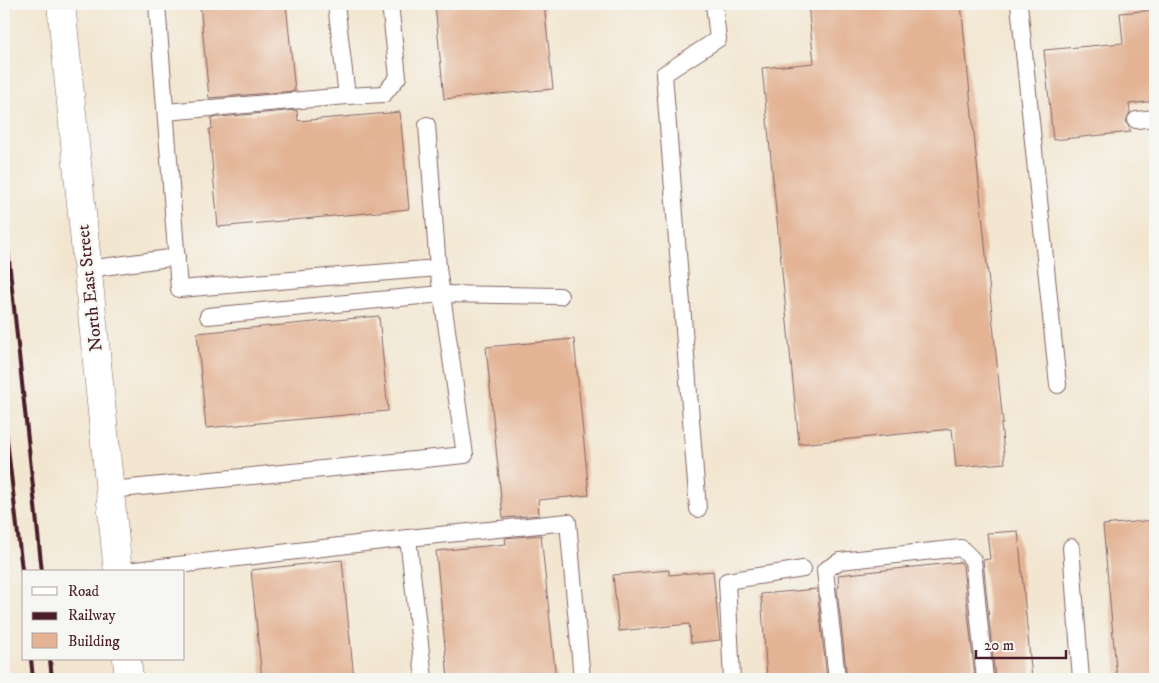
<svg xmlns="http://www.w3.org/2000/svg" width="1159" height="683" viewBox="0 0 1159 683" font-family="'IM FELL DW Pica',serif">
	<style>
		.building { fill: #e3b394 }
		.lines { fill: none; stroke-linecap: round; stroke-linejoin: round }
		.service-casing { stroke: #856565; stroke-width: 18 }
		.secondary-casing { stroke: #856565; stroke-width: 29 }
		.service { stroke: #fff; stroke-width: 16 }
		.secondary { stroke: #fff; stroke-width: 28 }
		.rail { stroke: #4a1f2b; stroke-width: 4 }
		.labels { text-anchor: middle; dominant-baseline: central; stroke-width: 4.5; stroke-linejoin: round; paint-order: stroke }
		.street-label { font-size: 18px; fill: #4a1f2b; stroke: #f6f6f2 }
	</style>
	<rect width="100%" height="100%" fill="#f6f6f2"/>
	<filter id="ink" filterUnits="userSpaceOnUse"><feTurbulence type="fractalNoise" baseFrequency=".02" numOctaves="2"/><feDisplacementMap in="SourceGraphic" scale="10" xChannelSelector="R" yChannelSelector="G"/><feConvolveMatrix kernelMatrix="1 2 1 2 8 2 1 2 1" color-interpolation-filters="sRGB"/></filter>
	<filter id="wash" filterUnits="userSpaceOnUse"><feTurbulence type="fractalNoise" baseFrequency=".0096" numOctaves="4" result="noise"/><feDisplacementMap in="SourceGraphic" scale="20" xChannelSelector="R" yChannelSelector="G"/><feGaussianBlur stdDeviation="1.12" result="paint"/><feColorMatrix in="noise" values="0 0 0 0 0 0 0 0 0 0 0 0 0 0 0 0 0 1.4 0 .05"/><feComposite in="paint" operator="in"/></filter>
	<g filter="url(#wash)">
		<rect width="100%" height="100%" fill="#f2e6d0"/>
		<g id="blocks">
			<!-- building -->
			<g class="building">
				<path d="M200,4h86l9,87 -86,7z"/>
				<path d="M435,4h109l9,85 -109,10z"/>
				<path d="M808,4h153l42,420h-2l4,39 -49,4 -4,-38 -153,15 -37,-376 52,-5z"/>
				<path d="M1155,10v91l-26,3 1,8 -4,9 5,11 -78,8 -9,-90 79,-7 -3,-30z"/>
				<path d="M297,110l1,11 102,-9 9,97 -191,18 -9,-98h3l-1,-11z"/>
				<path d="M379,316l9,95 -182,17 -9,-95z"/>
				<path d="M574,339l15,156 -51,5 1,15 -36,3 -17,-171z"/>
				<path d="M1155,520v159h-38l-14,-154z"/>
				<path d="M1018,531l14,148h-37l-12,-119 7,-1 -3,-26z"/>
				<path d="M541,535l15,144h-108l-12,-128 70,-7 -1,-6z"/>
				<path d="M342,560l12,119h-92l-11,-109z"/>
				<path d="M961,562l2,3 12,114h-128l-10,-91 2,-1 -1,-12z"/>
				<path d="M669,570v5l44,-4 7,69 -29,3 -2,-19 -70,7 -6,-56z"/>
				<path d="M817,589l10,90h-60l-6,-85z"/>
			</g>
		</g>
	</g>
	<g filter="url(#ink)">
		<use href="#blocks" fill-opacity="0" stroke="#856565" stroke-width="1"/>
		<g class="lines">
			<defs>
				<g id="service">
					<path d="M157,4l22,285 259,-21 -11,-143"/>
					<path d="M1019,4l39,381"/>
					<path d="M347,96l37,-2 14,-17 -8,-73"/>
					<path d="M166,112l181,-16 -11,-92"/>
					<path d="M1136,120l19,-2"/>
					<path d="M88,269l89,-12"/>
					<path d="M208,316l234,-22 118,2"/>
					<path d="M110,490l355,-35 -27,-187"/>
					<path d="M698,509l-34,-435 54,-35 -4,-35"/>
					<path d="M408,538l160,-16 14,157"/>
					<path d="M1071,547l10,132"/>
					<path d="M118,572l290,-34 16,141"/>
					<path d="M732,679l-5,-98 76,-12"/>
					<path d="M837,679l-12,-109 15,-9 121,-13 12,12 12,119"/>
				</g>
				<g id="secondary">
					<path d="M61,4l57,568"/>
					<path d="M127,659l2,20"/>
				</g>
			</defs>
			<!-- service casing -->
			<use href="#service" class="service-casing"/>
			<!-- secondary casing -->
			<use href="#secondary" class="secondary-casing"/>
			<!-- service -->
			<use href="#service" class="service"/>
			<!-- secondary -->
			<use href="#secondary" class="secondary"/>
			<!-- rail -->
			<g class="rail">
				<path d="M4,213l38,359"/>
				<path d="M4,414l20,173"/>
				<path d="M31,659l2,20"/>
				<path d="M50,659l2,20"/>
			</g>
		</g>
	</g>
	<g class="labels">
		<!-- street labels -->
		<g class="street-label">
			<text transform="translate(90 288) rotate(-96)">North East Street</text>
		</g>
	</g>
	<!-- margin -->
	<rect width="1159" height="683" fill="none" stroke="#f6f6f2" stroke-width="20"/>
	<!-- legend -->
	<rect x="22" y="570" width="162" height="90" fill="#f6f6f2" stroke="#b1a0a2"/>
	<rect x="32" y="587" width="25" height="8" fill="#ffffff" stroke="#b1a0a2"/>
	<text x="68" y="596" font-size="15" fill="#4a1f2b">Road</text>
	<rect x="32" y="612" width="25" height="8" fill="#4a1f2b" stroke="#b1a0a2"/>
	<text x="68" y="620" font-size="15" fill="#4a1f2b">Railway</text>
	<rect x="32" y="633" width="25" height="15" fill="#e3b394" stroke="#b1a0a2"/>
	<text x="68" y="646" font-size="15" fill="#4a1f2b">Building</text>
	<!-- scale -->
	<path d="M976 650v8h90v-8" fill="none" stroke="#4a1f2b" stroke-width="2.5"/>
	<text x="984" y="650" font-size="15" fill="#4a1f2b" stroke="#f6f6f2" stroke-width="4" paint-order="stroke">20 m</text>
</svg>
